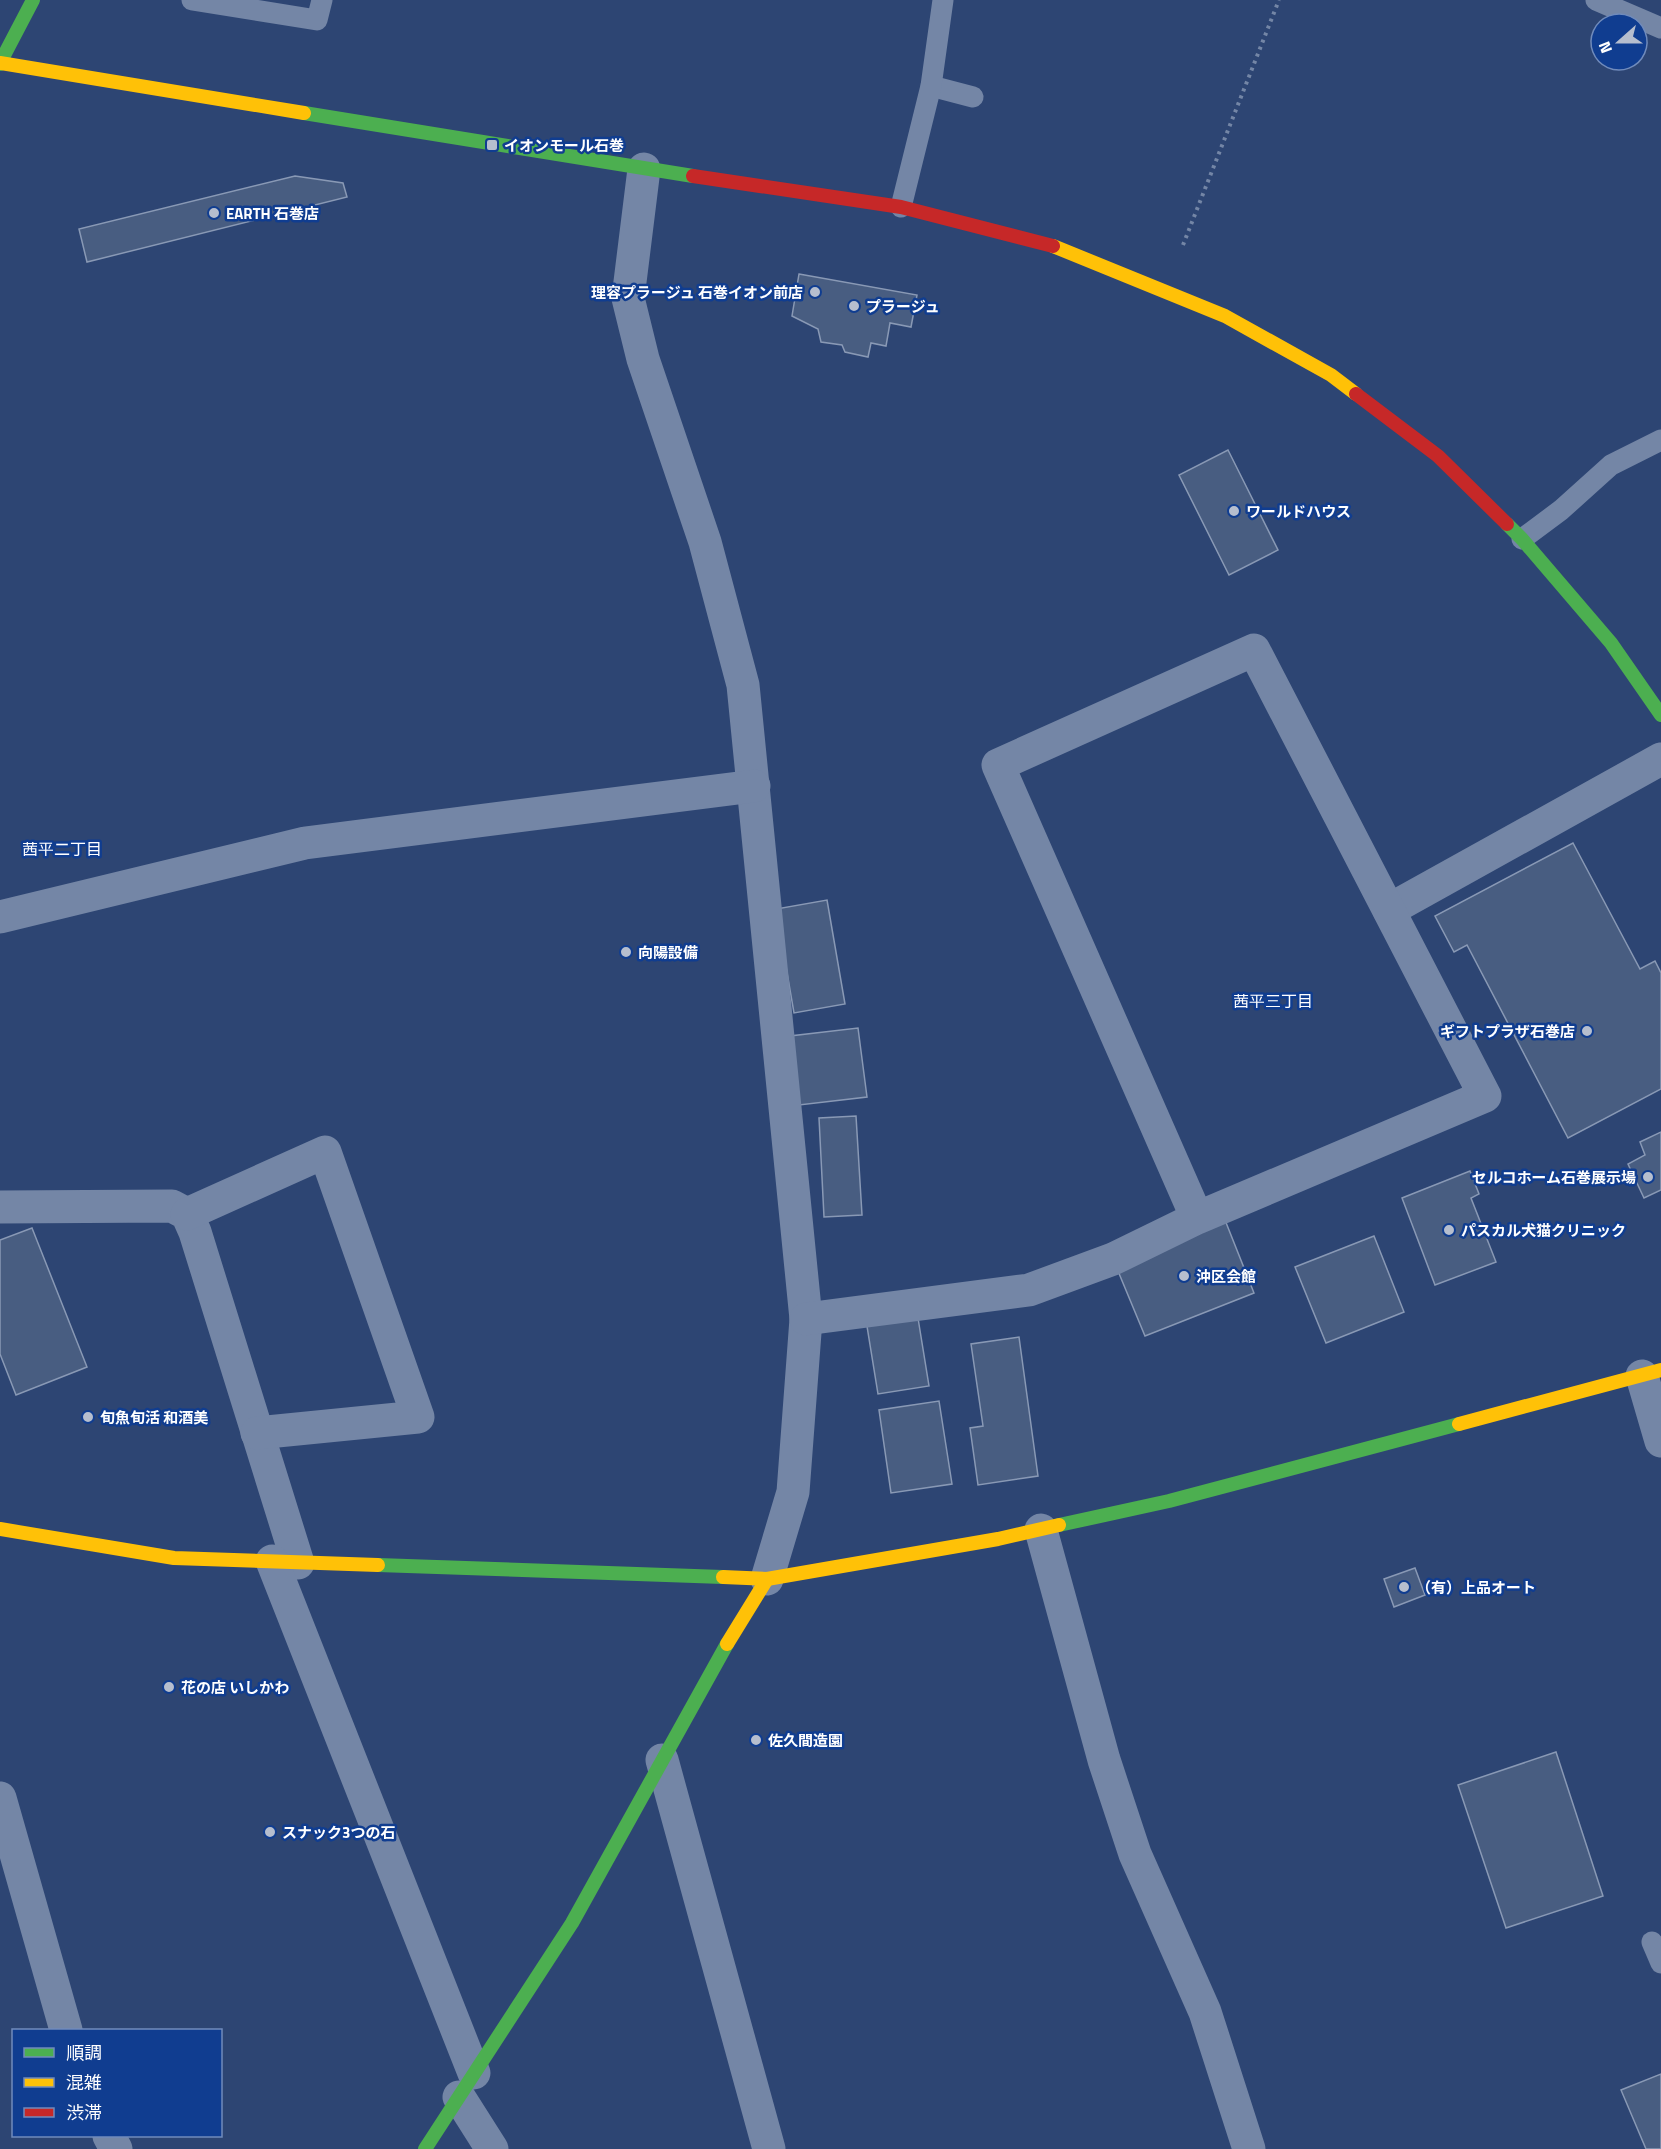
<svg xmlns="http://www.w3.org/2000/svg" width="1661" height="2149" viewBox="0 0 1661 2149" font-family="'Titillium Web','Noto Sans JP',sans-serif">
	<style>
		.building { fill: #485d81; stroke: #8999b5; stroke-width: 1.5 }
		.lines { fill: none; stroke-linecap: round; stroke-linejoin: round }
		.path { stroke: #7486a6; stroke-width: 4; stroke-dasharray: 3 4.5; stroke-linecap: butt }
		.lane { stroke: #7486a6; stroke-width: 21 }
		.street { stroke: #7486a6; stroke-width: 33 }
		.fast { stroke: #4caf50; stroke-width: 14 }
		.slow { stroke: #ffc107; stroke-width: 14 }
		.jam { stroke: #c62828; stroke-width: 14 }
		.poi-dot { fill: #b6bece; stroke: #103d90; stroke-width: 2 }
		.labels { text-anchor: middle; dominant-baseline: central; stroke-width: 5; stroke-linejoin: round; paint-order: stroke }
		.poi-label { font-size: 15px; font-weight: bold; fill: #fff; stroke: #103d90; text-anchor: start }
		.neighbourhood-label { font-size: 16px; fill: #fff; stroke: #103d90 }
	</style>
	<rect width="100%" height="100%" fill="#2d4573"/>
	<!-- building -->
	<g class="building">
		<path d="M295,176l48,7 4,14 -260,65 -8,-33z"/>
		<path d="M799,274l118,21 -6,32 -21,-4 -4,23 -15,-3 -3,14 -23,-5 -3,-7 -21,-3 -3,-13 -26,-13z"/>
		<path d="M1228,450l50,100 -49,25 -50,-100z"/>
		<path d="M1573,843l67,126 15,-8 6,12v116l-93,49 -101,-193 -13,7 -19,-36z"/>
		<path d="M827,900l18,104 -51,9 -18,-104z"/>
		<path d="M858,1028l9,69 -68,8 -9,-69z"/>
		<path d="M856,1116l6,99 -38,2 -5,-99z"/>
		<path d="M1661,1132v58l-17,8 -16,-34 17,-9 -5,-13z"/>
		<path d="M1470,1171l9,23 -8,4 25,64 -61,23 -33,-87z"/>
		<path d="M1223,1215l31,78 -109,43 -32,-77z"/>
		<path d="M32,1228l55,139 -71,28 -16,-41v-114z"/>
		<path d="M1374,1236l30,76 -78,31 -31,-76z"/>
		<path d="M917,1312l12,74 -51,8 -12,-74z"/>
		<path d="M1019,1337l19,139 -60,9 -8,-57 13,-2 -12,-82z"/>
		<path d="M939,1401l13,83 -61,9 -12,-83z"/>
		<path d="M1415,1568l10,27 -31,12 -10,-28z"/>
		<path d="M1556,1752l47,144 -97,32 -48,-143z"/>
		<path d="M1661,2074v75h-15l-25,-59z"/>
	</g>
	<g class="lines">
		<!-- path -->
		<path class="path" d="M1183,245l96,-245"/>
		<!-- lane -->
		<g class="lane">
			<path d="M192,0l125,20 5,-20"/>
			<path d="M1596,0l65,28"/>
			<path d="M931,86l42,11"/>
			<path d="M901,207l30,-121 12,-86"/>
			<path d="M1522,539l39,-29 50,-45 50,-25"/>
			<path d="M1652,1942l9,21"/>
		</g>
		<!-- street -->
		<g class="street">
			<path d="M644,169l-16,129 15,61 62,183 38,143 63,634 -13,173 -26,87"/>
			<path d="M1389,910l272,-151"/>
			<path d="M0,917l305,-74 449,-57"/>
			<path d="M0,1207l172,-1 15,8 8,18 103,331"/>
			<path d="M187,1214l138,-62 93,265 -161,16"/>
			<path d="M806,1319l223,-29 84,-31 84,-41 288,-122 -231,-446 -256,115 199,453"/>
			<path d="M1642,1376l19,65"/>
			<path d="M1041,1530l63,230 31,94 70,158 44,137"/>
			<path d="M272,1561l202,512"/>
			<path d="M662,1760l107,389"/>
			<path d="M0,1798l66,232"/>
			<path d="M459,2097l33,52"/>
			<path d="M109,2136l7,13"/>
		</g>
		<!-- fast -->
		<g class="fast">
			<path d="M0,63l33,-63"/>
			<path d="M0,63v1"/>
			<path d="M304,113l389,63"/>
			<path d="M1507,524l15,15 89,104 50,72"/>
			<path d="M1059,1525l110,-24 290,-77"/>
			<path d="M378,1565l345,12"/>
			<path d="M425,2149l147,-226 155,-279"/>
		</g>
		<!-- slow -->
		<g class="slow">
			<path d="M0,63l304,50"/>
			<path d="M1053,246l172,70 106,59 25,19"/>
			<path d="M1459,1424l202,-54"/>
			<path d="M0,1529l174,29 204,7"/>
			<path d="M723,1577l44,2 231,-40 61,-14"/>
			<path d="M727,1644l40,-65"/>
		</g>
		<!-- jam -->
		<g class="jam">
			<path d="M693,176l208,31 152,39"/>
			<path d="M1356,394l82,62 69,68"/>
		</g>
	</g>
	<!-- markers -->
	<g class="poi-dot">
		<rect x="486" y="139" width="12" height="12" rx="3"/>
		<circle cx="214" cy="213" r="6"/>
		<circle cx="815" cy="292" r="6"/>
		<circle cx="854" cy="306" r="6"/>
		<circle cx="1234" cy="511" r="6"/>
		<circle cx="626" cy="952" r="6"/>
		<circle cx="1587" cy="1031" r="6"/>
		<circle cx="1648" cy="1177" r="6"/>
		<circle cx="1449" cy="1230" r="6"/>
		<circle cx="1184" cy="1276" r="6"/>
		<circle cx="88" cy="1417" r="6"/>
		<circle cx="1404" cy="1587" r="6"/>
		<circle cx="169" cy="1687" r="6"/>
		<circle cx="756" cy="1740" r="6"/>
		<circle cx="270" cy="1832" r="6"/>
	</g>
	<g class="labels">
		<!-- poi labels -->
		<g class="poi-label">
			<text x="504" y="145">イオンモール石巻</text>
			<text x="226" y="213">EARTH 石巻店</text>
			<text x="803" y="292" text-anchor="end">理容プラージュ 石巻イオン前店</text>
			<text x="866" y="306">プラージュ</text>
			<text x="1246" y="511">ワールドハウス</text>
			<text x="638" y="952">向陽設備</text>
			<text x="1575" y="1031" text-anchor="end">ギフトプラザ石巻店</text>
			<text x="1636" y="1177" text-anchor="end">セルコホーム石巻展示場</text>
			<text x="1461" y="1230">パスカル犬猫クリニック</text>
			<text x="1196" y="1276">沖区会館</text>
			<text x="100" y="1417">旬魚旬活 和酒美</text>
			<text x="1416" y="1587">（有）上品オート</text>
			<text x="181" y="1687">花の店 いしかわ</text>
			<text x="768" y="1740">佐久間造園</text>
			<text x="282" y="1832">スナック3つの石</text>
		</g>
		<!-- neighbourhood labels -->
		<g class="neighbourhood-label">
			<text x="62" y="849">茜平二丁目</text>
			<text x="1273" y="1001">茜平三丁目</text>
		</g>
	</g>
	<!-- legend -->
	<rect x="12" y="2029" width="210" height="108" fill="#103d90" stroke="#708bbc" stroke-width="1.5"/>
	<rect x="24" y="2048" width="30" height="9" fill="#4caf50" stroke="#708bbc" stroke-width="1.5"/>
	<text x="66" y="2059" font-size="18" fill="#ffffff">順調</text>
	<rect x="24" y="2078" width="30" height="9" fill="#ffc107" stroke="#708bbc" stroke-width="1.5"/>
	<text x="66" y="2089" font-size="18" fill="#ffffff">混雑</text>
	<rect x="24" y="2108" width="30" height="9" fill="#c62828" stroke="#708bbc" stroke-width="1.5"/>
	<text x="66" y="2119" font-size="18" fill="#ffffff">渋滞</text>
	<!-- north arrow -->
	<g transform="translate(1619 42) rotate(249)"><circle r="28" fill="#103d90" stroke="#708bbc" stroke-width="1.5"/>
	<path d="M0-4.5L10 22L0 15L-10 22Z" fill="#b6bece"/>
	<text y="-9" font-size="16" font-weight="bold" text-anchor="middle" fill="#ffffff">N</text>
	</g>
</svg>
